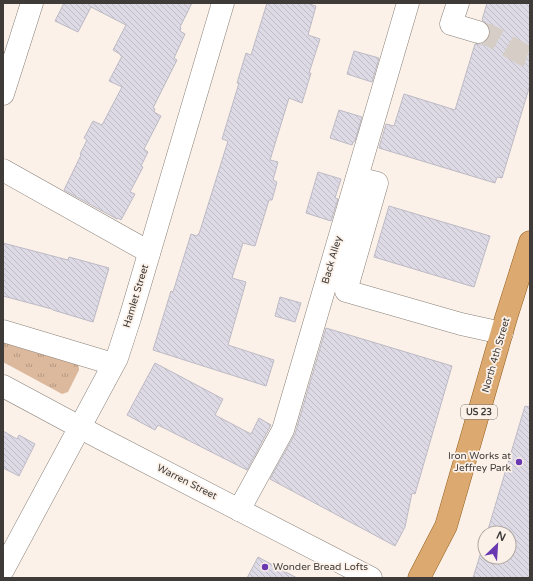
<svg xmlns="http://www.w3.org/2000/svg" width="533" height="581" viewBox="0 0 533 581" font-family="'Varela Round',sans-serif">
	<style>
		.park { fill: url(#park-tufts) }
		.building { fill: url(#building-back-hatch); stroke: #bdbac5 }
		.lines { fill: none; stroke-linecap: round; stroke-linejoin: round }
		.minor-tunnel { stroke: #d5cdc6; stroke-width: 22; stroke-dasharray: 22 11; stroke-linecap: butt }
		.minor-casing { stroke: #898079; stroke-width: 23 }
		.major-casing { stroke: #955f1e; stroke-width: 23 }
		.minor { stroke: #fff; stroke-width: 22 }
		.major { stroke: #dcaa70; stroke-width: 22 }
		.poi-dot { fill: #6a39b1; stroke: #fbf1e9; stroke-width: 1.5 }
		.labels { text-anchor: middle; dominant-baseline: central; stroke-width: 3.5; stroke-linejoin: round; paint-order: stroke }
		.shield { fill: #fbf1e9; stroke: #77726d; stroke-width: 1 }
		.shield-label { font-size: 9px; font-weight: bold; fill: #3f3b38 }
		.street-label { font-size: 10px; fill: #3f3b38; stroke: #fbf1e9 }
		.poi-label { font-size: 10px; fill: #3f3b38; stroke: #fbf1e9; text-anchor: end }
	</style>
	<defs>
		<pattern id="park-tufts" width="24" height="20" patternUnits="userSpaceOnUse"><rect width="24" height="20" fill="#dcb99d"/><path d="M3 7l-1-3M5 7V3M7 7l1-3M15 17l-1-3M17 17v-4M19 17l1-3" fill="none" stroke="#b49881"/></pattern>
		<pattern id="building-back-hatch" width="6" height="6" patternUnits="userSpaceOnUse"><rect width="6" height="6" fill="#dddae5"/><path d="M-1 5l2 2M0 0l6 6M5-1l2 2" fill="none" stroke="#bfbcc5"/></pattern>
	</defs>
	<rect width="100%" height="100%" fill="#fbf1e9"/>
	<!-- park -->
	<path class="park" d="M3,340l75,25 1,3v2l-11,22 -6,2 -59,-32z"/>
	<!-- building -->
	<g class="building">
		<path d="M64,3h128l-12,24 1,1 -1,3 5,3 -11,24 3,2 -24,48 2,1 -1,3 7,4 -17,33 4,3 -7,14 2,1 -13,25 5,2 -14,26 -3,-2 -1,1 -53,-29 17,-35 -1,-1 7,-14 -3,-2 9,-17 9,4 20,-38 -13,-6 13,-25 -2,-1v-1l-7,-4 13,-25 -35,-18 -13,25 -23,-11z"/>
		<path d="M267,3h39l10,3 -8,29 12,4 -11,34h2l-9,30 -13,-5 -19,62 8,2 -5,18 4,2 -5,18h-3l-14,46 -12,-3 -11,35 14,4 -18,63 46,15 -8,26 -113,-36 18,-59 2,1 18,-58 6,2 1,-2h1l29,-93 -6,-2 17,-56h-2l9,-30 5,2z"/>
		<path d="M487,3h43v82l-28,93 -5,-1 -2,6 -116,-35 7,-24 8,2 10,-32 51,16 20,-66h6l5,-3 4,-5v-7l-3,-5 -5,-4z"/>
		<path d="M354,51l25,7 -7,24 -25,-8z"/>
		<path d="M339,110l23,7 -7,24h-1l-2,4 -22,-7z"/>
		<path d="M318,172l23,7 -6,19 3,1 -7,22 -25,-8z"/>
		<path d="M389,206l101,30 -16,51 -100,-30z"/>
		<path d="M3,243l65,17 1,-3 40,11 -16,54 -40,-12 -1,-1 -49,-13z"/>
		<path d="M280,297l21,6 -6,19 -20,-6z"/>
		<path d="M326,328l126,38 -37,128 -3,-1 -7,34 -10,19 -125,-67 25,-45z"/>
		<path d="M155,363l68,36 -8,16 36,19 8,-16 12,7 -24,45 -89,-45 -3,5 -28,-15z"/>
		<path d="M525,406l5,1v171h-57l12,-39v18h24v-24h-22z"/>
		<path d="M3,431l14,8 2,-4 16,9 -16,32 -16,-8z"/>
		<path d="M258,557l39,21h-50z"/>
	</g>
	<g class="lines">
		<!-- minor-tunnel -->
		<path class="minor-tunnel" d="M478,32l11,3 35,20 6,2"/>
		<defs>
			<g id="minor">
				<path d="M458,3l-7,21 27,8"/>
				<path d="M3,94l29,-91"/>
				<path d="M3,170l146,82"/>
				<path d="M357,178l20,5 -31,108 115,33 41,9"/>
				<path d="M3,331l110,33"/>
				<path d="M3,386l97,52 271,140"/>
				<path d="M239,510l44,-80 125,-427"/>
				<path d="M3,570l114,-212 13,-40 93,-315"/>
			</g>
			<path id="major" d="M419,578l27,-52 60,-208 24,-76"/>
		</defs>
		<!-- minor casing -->
		<use href="#minor" class="minor-casing"/>
		<!-- major casing -->
		<use href="#major" class="major-casing"/>
		<!-- minor -->
		<use href="#minor" class="minor"/>
		<!-- major -->
		<use href="#major" class="major"/>
	</g>
	<!-- markers -->
	<g class="poi-dot">
		<circle cx="519" cy="462" r="4"/>
		<circle cx="265" cy="567" r="4"/>
	</g>
	<g class="labels">
		<!-- shield labels -->
		<rect class="shield" x="461" y="405" width="36" height="14" rx="3"/>
		<g class="shield-label">
			<text x="479" y="412">US 23</text>
		</g>
		<!-- street labels -->
		<g class="street-label">
			<text transform="translate(332 260) rotate(-74)">Back Alley</text>
			<text transform="translate(136 296) rotate(-73)">Hamlet Street</text>
			<text transform="translate(496 355) rotate(-74)">North 4th Street</text>
			<text transform="translate(187 482) rotate(27)">Warren Street</text>
		</g>
		<!-- poi labels -->
		<g class="poi-label">
			<text x="511" y="456">Iron Works at<tspan x="511" dy="12">Jeffrey Park</tspan></text>
			<text x="273" y="567" text-anchor="start">Wonder Bread Lofts</text>
		</g>
	</g>
	<!-- border -->
	<rect width="533" height="581" fill="none" stroke="#3f3b38" stroke-width="8"/>
	<!-- north arrow -->
	<g transform="translate(497 545) rotate(25)"><circle r="19" fill="#fbf1e9" stroke="#b0a8a2"/>
	<path d="M0-3L7 15L0 10L-7 15Z" fill="#6a39b1"/>
	<text y="-6" font-size="11" font-weight="bold" text-anchor="middle" fill="#3f3b38">N</text>
	</g>
</svg>
